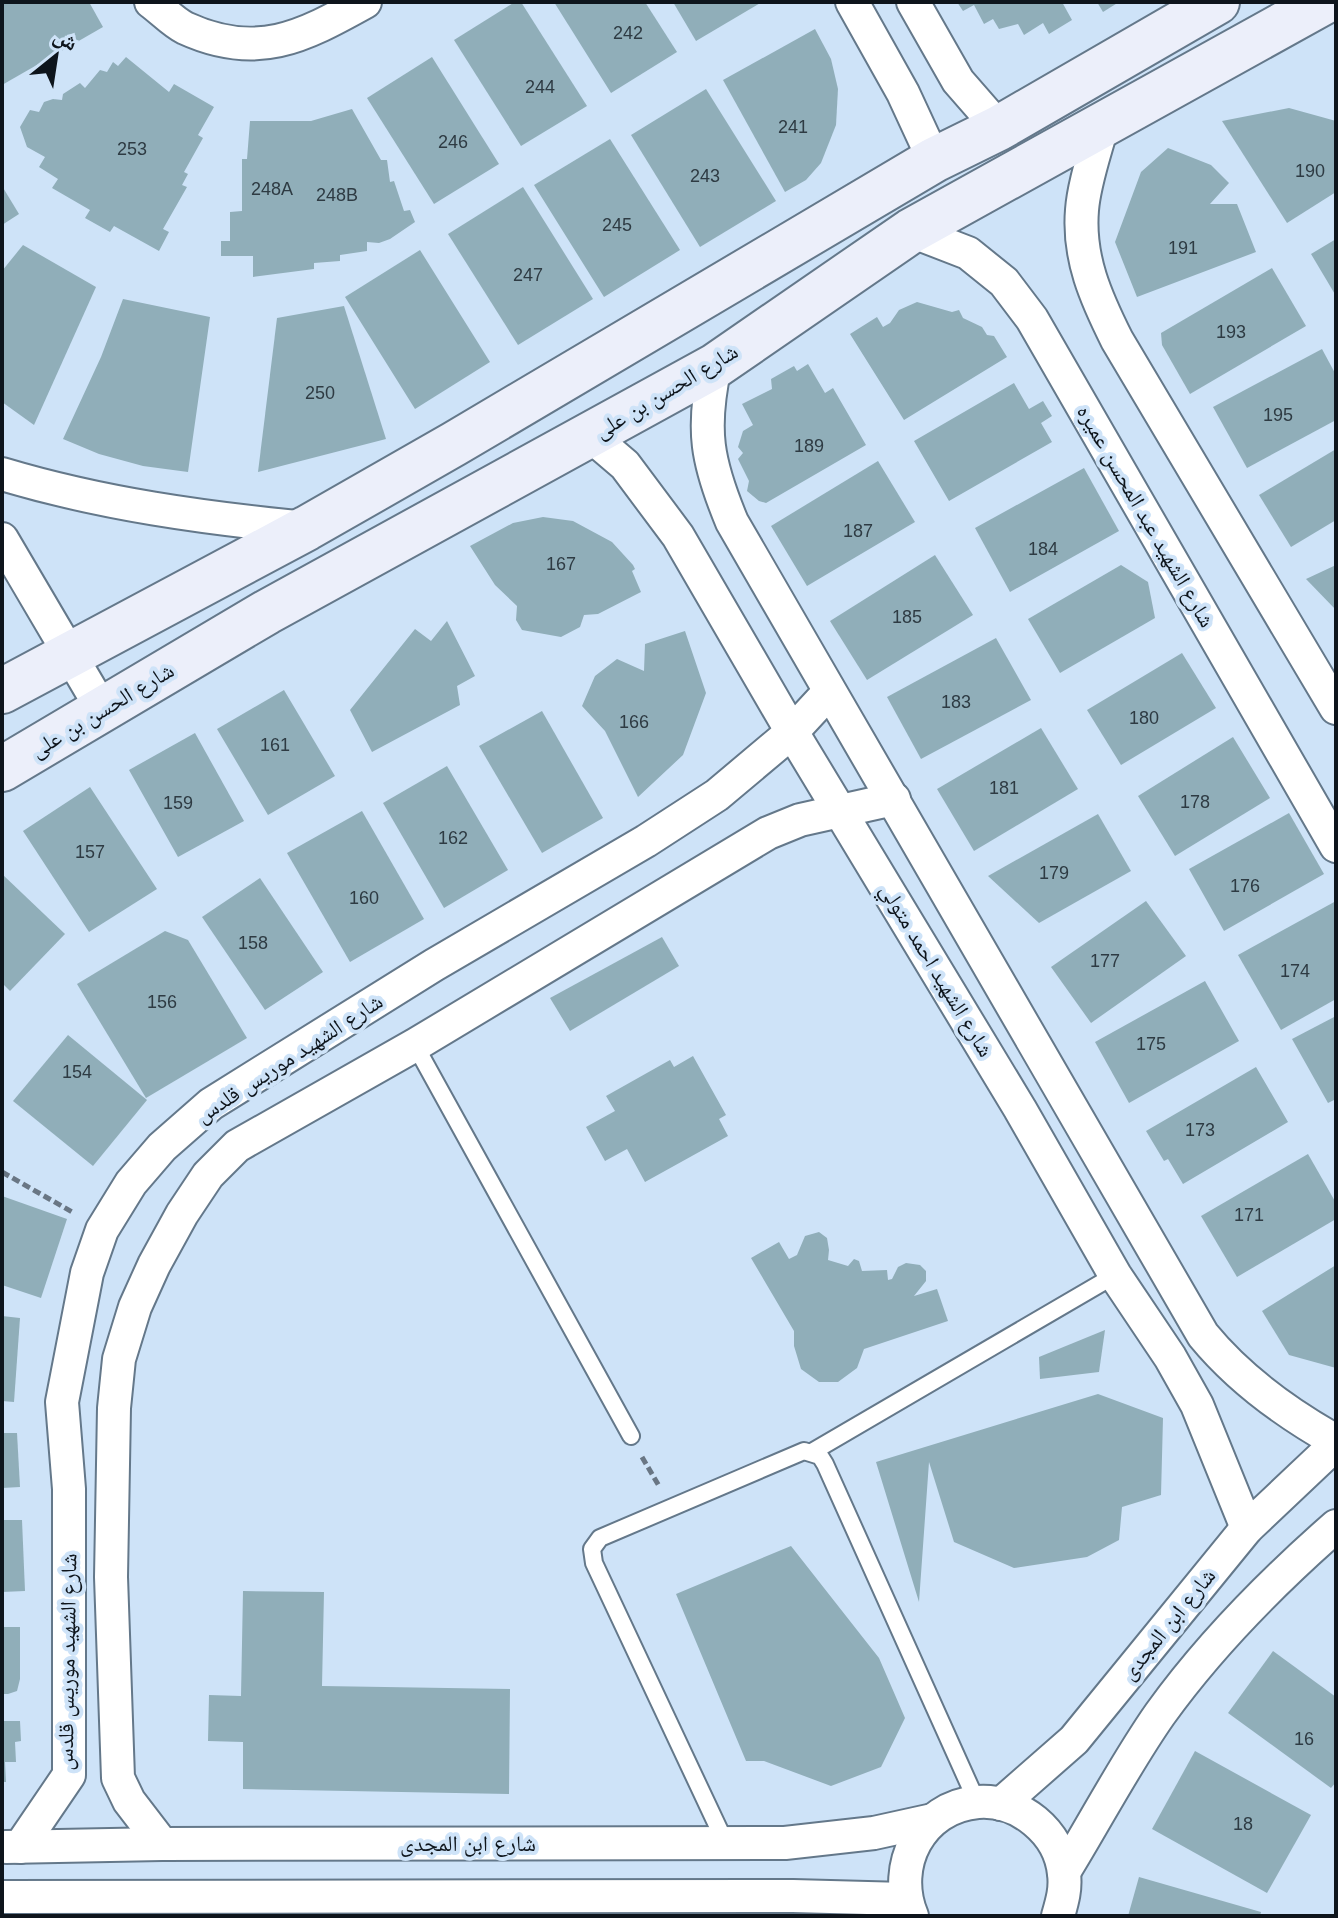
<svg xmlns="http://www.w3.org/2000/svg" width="1338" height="1918" viewBox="0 0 1338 1918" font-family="Arial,'Noto Naskh Arabic',sans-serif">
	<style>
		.building { fill: #90aeb9 }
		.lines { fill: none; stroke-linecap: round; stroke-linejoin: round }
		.lane-casing { stroke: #64788a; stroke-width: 20 }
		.street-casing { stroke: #64788a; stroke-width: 36 }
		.secondary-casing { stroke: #64788a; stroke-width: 48 }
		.path { stroke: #697684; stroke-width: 5; stroke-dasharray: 8 4; stroke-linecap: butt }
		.lane { stroke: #fff; stroke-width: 16 }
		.street { stroke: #fff; stroke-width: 32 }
		.secondary { stroke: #eceffa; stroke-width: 44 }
		.labels { text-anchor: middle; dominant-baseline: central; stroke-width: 8; stroke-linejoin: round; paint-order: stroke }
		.number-label { font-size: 18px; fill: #2e3b43 }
		.street-label { font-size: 22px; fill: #0e151c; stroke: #cee3f8 }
	</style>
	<rect width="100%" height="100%" fill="#cee3f8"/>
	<!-- building -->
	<g class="building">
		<path d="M2,2h87l14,25 -101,58z"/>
		<path d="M515,2h6l66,104 -66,40 -67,-106z"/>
		<path d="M554,2h91l32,50 -66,41z"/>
		<path d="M673,2h89l-66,39z"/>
		<path d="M957,2h105l10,18 -23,14 -6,-11 -19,12 -6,-11 -19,5 -6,-10 -9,5 -10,-19 -11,6z"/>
		<path d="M1097,2h22l-16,10z"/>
		<path d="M815,29l16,30 7,30 -2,36 -15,38 -15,17 -21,12 -62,-112z"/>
		<path d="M126,57l43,35 5,-8 40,23 -16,28 5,3 -19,34 4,2 -6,11 5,2 -24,42 6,3 -10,19 -45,-25 -4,6 -25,-14 5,-8 -38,-22 6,-9 -19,-12 6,-10 -18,-10 -7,-20 10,-17 9,2 5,-10 9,-3 9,1 1,-6 17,-11 5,5 15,-18 7,2 6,-10 5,4z"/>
		<path d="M432,57l67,107 -65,40 -67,-106z"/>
		<path d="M706,89l70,112 -76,46 -69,-112z"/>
		<path d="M1289,108l47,13v71l-49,31 -65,-102z"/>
		<path d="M352,109l29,51h6l3,22 4,-1 10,30 6,-1 5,12 -25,17 -11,4 -12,-1v9l-27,4v6l-26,2v6l-61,8v-21h-32v-15h9v-29l12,-1v-52h5l3,-38h61z"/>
		<path d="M610,139l70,111 -76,47 -70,-112z"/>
		<path d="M1168,148l43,17 18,18 -19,21h27l19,48 -119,45 -22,-55 26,-70z"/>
		<path d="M2,186l17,28 -17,11z"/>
		<path d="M523,187l70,112 -75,46 -70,-111z"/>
		<path d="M1336,239v57l-25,-42z"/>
		<path d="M23,245l73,42 -62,138 -32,-23v-131z"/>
		<path d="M420,250l70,112 -75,47 -70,-112z"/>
		<path d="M1272,268l34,58 -116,68 -28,-49 -1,-12z"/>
		<path d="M123,299l87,18 -22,155 -45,-6 -44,-12 -36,-15 38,-82z"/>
		<path d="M917,302l35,10 7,-2 4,8 19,9 5,8 7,1 13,21 -103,63 -54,-86 27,-17 6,10 7,-4 9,-13z"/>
		<path d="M344,306l42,133 -128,33 19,-154z"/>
		<path d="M1322,349l14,26v45l-89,48 -34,-61z"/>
		<path d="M808,364l17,29 8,-5 33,57 -100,58 -7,-2 -12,-10 2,-10 -11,-22 5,-6 -5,-6 5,-16 10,-6 -11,-21 30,-15 -1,-10 23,-13 3,5z"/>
		<path d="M1014,383l15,26 14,-8 9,15 -11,7 11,19 -103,59 -35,-60z"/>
		<path d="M1336,449v71l-45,27 -32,-52z"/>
		<path d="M878,461l37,61 -108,64 -36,-60z"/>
		<path d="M1084,468l35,63 -109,61 -35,-64z"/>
		<path d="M543,517l30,4 39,21 21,23 2,4 -3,2 9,21 -43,22 -14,1 -4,12 -19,10 -39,-7 -6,-10 1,-14 -22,-21 -25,-39 43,-23z"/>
		<path d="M935,555l38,60 -106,65 -37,-59z"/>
		<path d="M1121,565l27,17 7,36 -95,55 -32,-54z"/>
		<path d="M1336,565v45l-30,-31z"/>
		<path d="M447,621l28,55 -18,10 3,19 -88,47 -22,-42 65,-81 16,12z"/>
		<path d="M685,631l21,62 -23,62 -45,42 -33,-66 -23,-25 13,-30 22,-17 27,12 1,-27z"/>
		<path d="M996,638l35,62 -110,59 -34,-62z"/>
		<path d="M1182,653l34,55 -95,57 -34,-55z"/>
		<path d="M284,690l51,86 -67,39 -51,-86z"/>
		<path d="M542,711l61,107 -61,35 -63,-107z"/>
		<path d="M1041,728l37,61 -104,62 -37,-62z"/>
		<path d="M195,733l49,88 -66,36 -49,-87z"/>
		<path d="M1233,737l37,61 -95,58 -37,-60z"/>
		<path d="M447,766l61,104 -64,38 -61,-105z"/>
		<path d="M90,787l67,102 -68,43 -66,-101z"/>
		<path d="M362,811l62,108 -74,43 -63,-109z"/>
		<path d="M1289,813l35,61 -100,57 -35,-62z"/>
		<path d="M1098,814l33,57 -92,52 -51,-47z"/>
		<path d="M2,874l63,60 -55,57 -8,-8z"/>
		<path d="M260,878l63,94 -58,38 -63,-93z"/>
		<path d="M1146,901l40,55 -95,67 -40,-56z"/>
		<path d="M1336,901v98l-55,31 -43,-75z"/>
		<path d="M165,931l23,9 59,98 -101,60 -69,-114z"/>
		<path d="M662,937l17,29 -109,65 -20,-33z"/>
		<path d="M1205,981l34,60 -110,62 -34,-61z"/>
		<path d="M1336,1016v83l-8,4 -36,-64z"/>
		<path d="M68,1035l79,65 -54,66 -80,-65z"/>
		<path d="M693,1056l33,59 -7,4 9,17 -83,46 -18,-33 -22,12 -19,-34 29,-16 -9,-15 64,-36 4,7z"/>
		<path d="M1256,1067l32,55 -105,62 -15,-25 -4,2 -18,-30z"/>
		<path d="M1308,1154l28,49v16l-99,58 -36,-61z"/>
		<path d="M2,1196l65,23 -26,79 -39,-13z"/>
		<path d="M819,1232l8,6 2,12 -1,10 20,6 6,-7 5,2 3,10 25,-1 1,10 4,-1 6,-12 8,-4 14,2 6,6v10l-12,15 23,-7 11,32 -84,28 -7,19 -19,14h-19l-18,-13 -7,-23v-15l-43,-73 28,-16 10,17 8,-4 8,-19z"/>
		<path d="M1336,1265v103l-47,-13 -27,-44z"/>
		<path d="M2,1316l18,2 -6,84 -12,-1z"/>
		<path d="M1105,1330l-6,42 -59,7 -1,-22z"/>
		<path d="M1098,1394l65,24 -2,77 -39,12 -3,33 -32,17 -73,11 -60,-26 -25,-80 -10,140 -43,-140z"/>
		<path d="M2,1433h15l3,54 -18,1z"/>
		<path d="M2,1520h20l3,71 -23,1z"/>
		<path d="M791,1546l88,112 26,60 -24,49 -50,19 -67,-25h-18l-70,-167z"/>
		<path d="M243,1591l81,1 -2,94 188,3 -1,105 -266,-5v-47l-35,-1 1,-46 32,1z"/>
		<path d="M2,1627h18v52l-3,12 -9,3h-6z"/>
		<path d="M1273,1651l63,46v85l-5,6 -103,-75z"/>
		<path d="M2,1721h18l1,20 -6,1 1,20h-11l1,20h-4z"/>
		<path d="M1195,1751l116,64 -44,78 -115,-64z"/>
		<path d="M1139,1877l122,35 -1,4h-132z"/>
	</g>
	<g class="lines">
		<defs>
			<g id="lane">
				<path d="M415,1045l216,391"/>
				<path d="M812,1452l303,-177"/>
				<path d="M725,1842l-131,-279 -2,-14 8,-11 204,-87 16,5 5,8 152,338"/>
			</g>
			<g id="street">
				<path d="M151,2c11,8 22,20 34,26 72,33 117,9 180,-26"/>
				<path d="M852,2l51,91 31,67"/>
				<path d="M913,2l45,79 41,47"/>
				<path d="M1102,126c-7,27 -18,57 -20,84 -4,48 14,88 35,130l219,368"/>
				<path d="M911,231l57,22 36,29 28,37 304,527"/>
				<path d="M715,366c-14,64 -8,96 17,156l471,813c37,45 83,78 133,106"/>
				<path d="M591,436l34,29 53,71 114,196 228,377 95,166 55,82 27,48 50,123"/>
				<path d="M2,474c100,30 202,44 305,54"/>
				<path d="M2,539l100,170"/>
				<path d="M1001,1804l73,-64 173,-212 89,-84"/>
				<path d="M162,1844l-33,-43 -11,-23 -7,-201 3,-169 5,-49 16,-52 19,-42 28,-51 26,-39 29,-29 178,-101 353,-212 32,-13 94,-21"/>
				<path d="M6,1847l156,-3 623,-1 89,-10 59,-13"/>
				<path d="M20,1847l49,-72v-286l-7,-87 25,-129 15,-43 29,-47 31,-36 49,-43 223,-139 212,-124 71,-46 75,-63 37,-40"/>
				<path d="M1064,1872c32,-52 61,-108 96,-158 51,-71 111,-131 176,-188"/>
				<path d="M2,1897l791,-1 112,3"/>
				<path d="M912,1916c-21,-50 8,-109 66,-114 41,-3 82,30 86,72 2,15 -2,28 -6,42"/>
			</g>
			<g id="secondary">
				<path d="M2,691l305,-163 147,-84 480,-284 65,-32 218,-126"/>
				<path d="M2,769l265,-157 448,-246 196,-135 413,-229"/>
			</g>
		</defs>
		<!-- lane casing -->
		<use href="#lane" class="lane-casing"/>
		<!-- street casing -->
		<use href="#street" class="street-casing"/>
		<!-- secondary casing -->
		<use href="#secondary" class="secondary-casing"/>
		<!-- path -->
		<g class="path">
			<path d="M2,1172l72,41"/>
			<path d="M642,1457l17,29"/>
		</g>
		<!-- lane -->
		<use href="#lane" class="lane"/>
		<!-- street -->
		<use href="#street" class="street"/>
		<!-- secondary -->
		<use href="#secondary" class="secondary"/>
	</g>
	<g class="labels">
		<!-- number labels -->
		<g class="number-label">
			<text x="628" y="33">242</text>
			<text x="540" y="87">244</text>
			<text x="793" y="127">241</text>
			<text x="453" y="142">246</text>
			<text x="132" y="149">253</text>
			<text x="1310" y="171">190</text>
			<text x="705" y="176">243</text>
			<text x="272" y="189">248A</text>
			<text x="337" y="195">248B</text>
			<text x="617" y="225">245</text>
			<text x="1183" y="248">191</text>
			<text x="528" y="275">247</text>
			<text x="1231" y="332">193</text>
			<text x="320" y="393">250</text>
			<text x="1278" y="415">195</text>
			<text x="809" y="446">189</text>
			<text x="858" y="531">187</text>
			<text x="1043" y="549">184</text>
			<text x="561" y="564">167</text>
			<text x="907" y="617">185</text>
			<text x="956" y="702">183</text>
			<text x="1144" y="718">180</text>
			<text x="634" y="722">166</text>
			<text x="275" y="745">161</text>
			<text x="1004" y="788">181</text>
			<text x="1195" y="802">178</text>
			<text x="178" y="803">159</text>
			<text x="453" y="838">162</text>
			<text x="90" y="852">157</text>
			<text x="1054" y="873">179</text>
			<text x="1245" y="886">176</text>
			<text x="364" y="898">160</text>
			<text x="253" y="943">158</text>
			<text x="1105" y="961">177</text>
			<text x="1295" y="971">174</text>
			<text x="162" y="1002">156</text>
			<text x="1151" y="1044">175</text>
			<text x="77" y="1072">154</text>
			<text x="1200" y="1130">173</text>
			<text x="1249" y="1215">171</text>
			<text x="1304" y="1739">16</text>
			<text x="1243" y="1824">18</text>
		</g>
		<!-- street labels -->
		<g class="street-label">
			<text transform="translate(666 391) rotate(-31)">شارع الحسن بن على</text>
			<text transform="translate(1146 516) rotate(60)">شارع الشهيد عبد المحسن عميره</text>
			<text transform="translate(102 710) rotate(-31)">شارع الحسن بن على</text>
			<text transform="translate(937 970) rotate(59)">شارع الشهيد احمد متولي</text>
			<text transform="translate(289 1058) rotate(-33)">شارع الشهيد موريس قلدس</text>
			<text transform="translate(1168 1624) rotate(-51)">شارع ابن المجدى</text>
			<text transform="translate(67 1662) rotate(-89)">شارع الشهيد موريس قلدس</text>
			<text x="468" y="1843">شارع ابن المجدى</text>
		</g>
	</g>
	<!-- border -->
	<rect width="1338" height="1918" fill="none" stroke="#0e151c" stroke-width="8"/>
	<!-- north arrow -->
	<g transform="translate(56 56) rotate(30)" stroke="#cee3f8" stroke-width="6" paint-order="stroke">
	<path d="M0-6L14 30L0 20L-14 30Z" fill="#0e151c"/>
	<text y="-12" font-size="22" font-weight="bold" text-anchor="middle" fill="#0e151c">ش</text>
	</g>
</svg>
